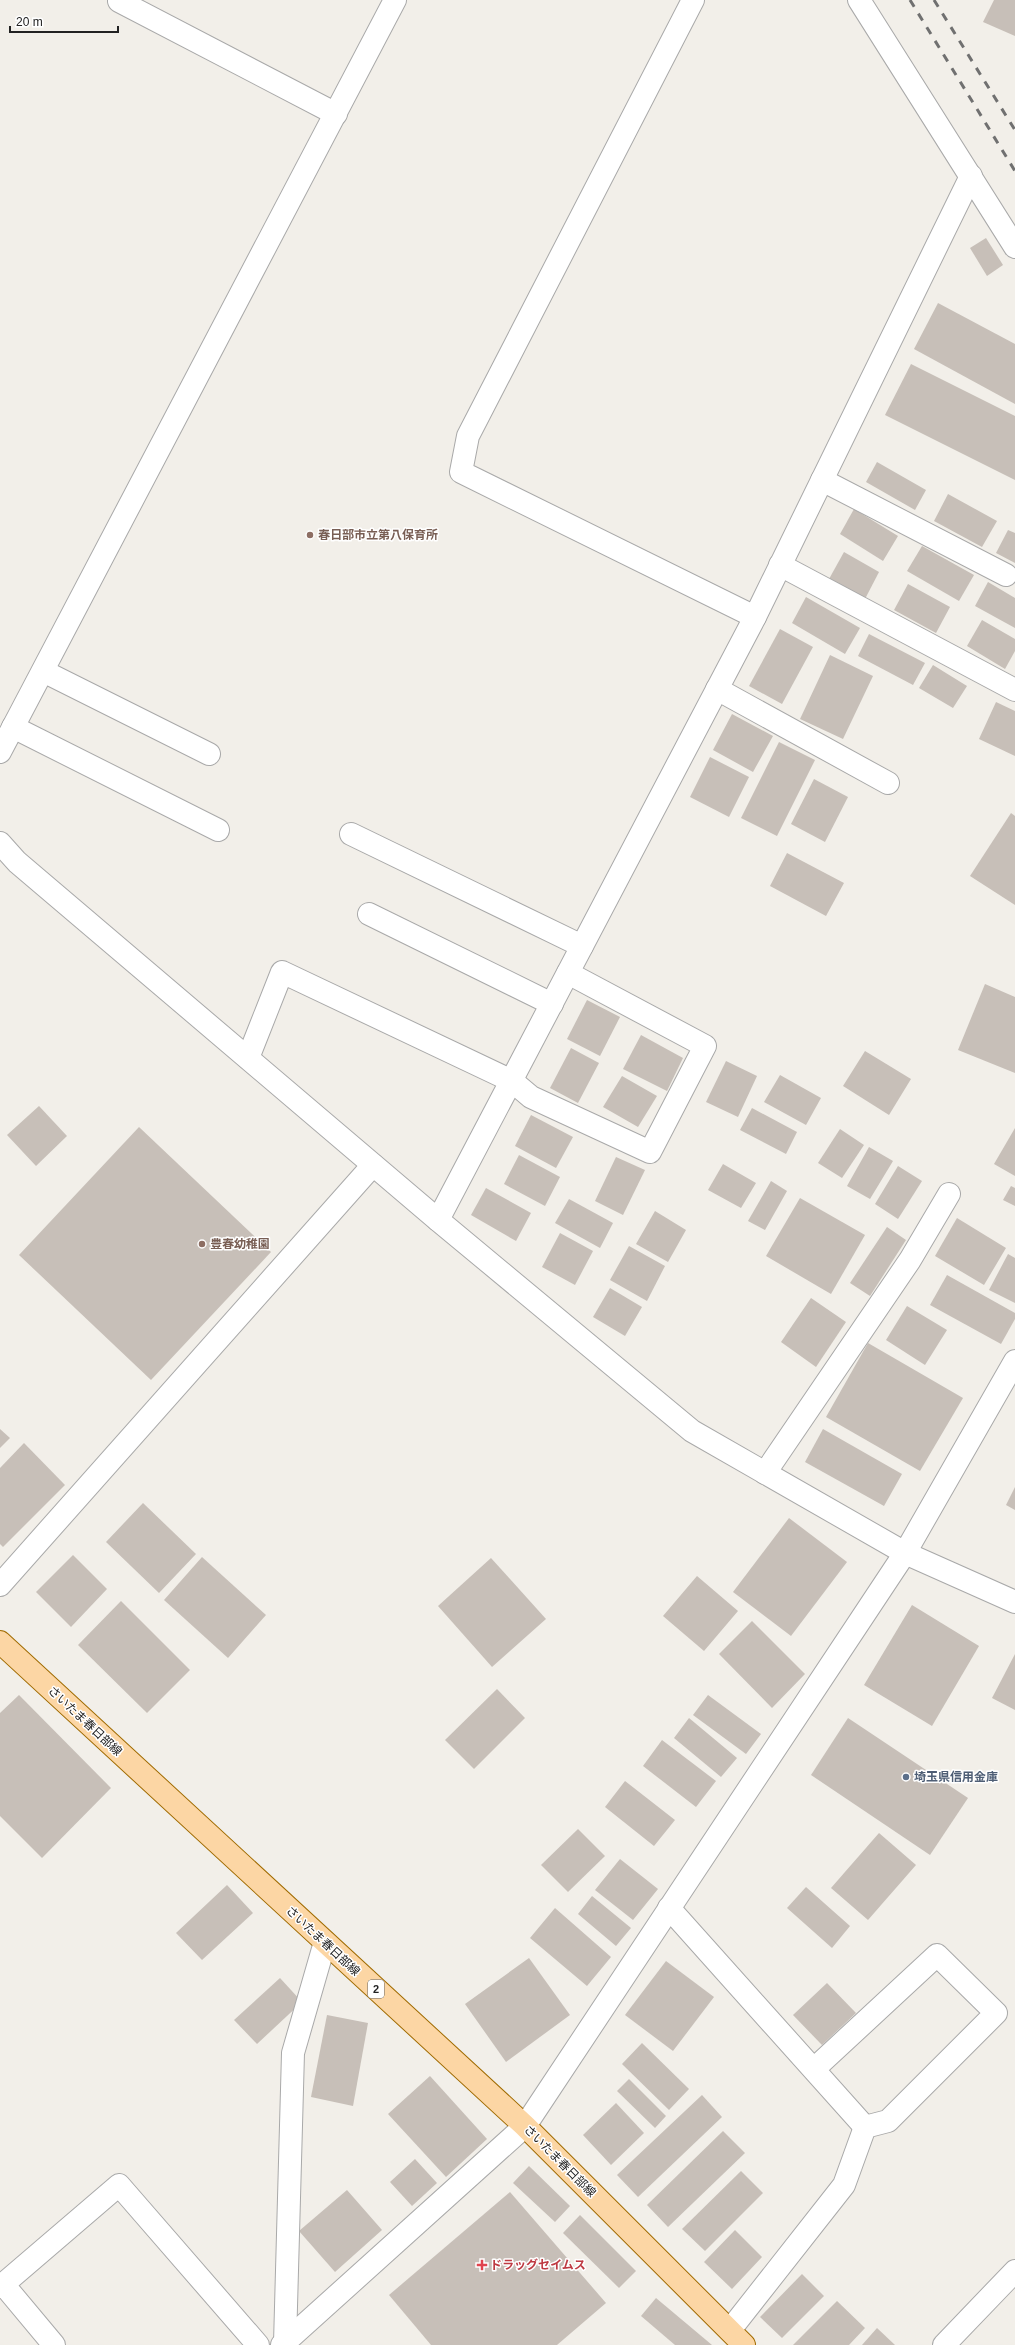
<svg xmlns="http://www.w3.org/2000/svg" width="1015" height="2345" viewBox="0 0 1015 2345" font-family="Helvetica,'Noto Sans JP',sans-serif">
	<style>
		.building { fill: #c7bfb8 }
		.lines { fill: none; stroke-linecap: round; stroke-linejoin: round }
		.minor-casing { stroke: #a9a9a9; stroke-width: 24 }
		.major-casing { stroke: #a06b00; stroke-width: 24 }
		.minor { stroke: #fff; stroke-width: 22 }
		.major { stroke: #fcd6a4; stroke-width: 22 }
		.rail { stroke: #707070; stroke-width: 3; stroke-dasharray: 8 8; stroke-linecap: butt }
		.education-dot { fill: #8d6e63; stroke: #fff; stroke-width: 1.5 }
		.service-dot { fill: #5c6f8a; stroke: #fff; stroke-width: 1.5 }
		.health-dot { fill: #e0444e; stroke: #fff; stroke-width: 1.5 }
		.labels { text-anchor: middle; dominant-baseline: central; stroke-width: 3; stroke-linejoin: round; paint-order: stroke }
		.shield { fill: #fff; stroke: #646464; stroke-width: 1 }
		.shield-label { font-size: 11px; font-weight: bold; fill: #222 }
		.education-label { font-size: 12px; font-weight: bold; fill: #785e54; stroke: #fff; text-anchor: start }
		.street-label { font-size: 12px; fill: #222; stroke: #fff }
		.service-label { font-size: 12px; font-weight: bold; fill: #4e5e75; stroke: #fff; text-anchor: start }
		.health-label { font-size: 12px; font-weight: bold; fill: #be3a42; stroke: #fff; text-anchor: start }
	</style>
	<rect width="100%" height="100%" fill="#f2efe9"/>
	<!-- building -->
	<g class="building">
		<path d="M994,0h21v36l-32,-14z"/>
		<path d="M986,238l17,27 -16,11 -17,-28z"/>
		<path d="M938,303l77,41v60l-101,-55z"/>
		<path d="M911,364l104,52v64l-130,-65z"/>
		<path d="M877,462l49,28 -11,20 -49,-28z"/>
		<path d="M948,494l49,27 -15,26 -48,-26z"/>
		<path d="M854,509l44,27 -15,25 -43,-27z"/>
		<path d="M1008,530l7,3v30l-19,-10z"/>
		<path d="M922,546l52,29 -15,26 -52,-30z"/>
		<path d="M844,552l35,20 -14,27 -36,-20z"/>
		<path d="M988,582l27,16v30l-40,-22z"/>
		<path d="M908,584l42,23 -14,26 -42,-23z"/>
		<path d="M806,597l54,31 -15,26 -53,-31z"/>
		<path d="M982,620l33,19v12l-10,18 -38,-23z"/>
		<path d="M780,629l33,18 -31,57 -33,-18z"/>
		<path d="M869,634l56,29 -12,22 -55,-29z"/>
		<path d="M830,655l43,21 -30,63 -43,-20z"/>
		<path d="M933,665l34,21 -14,22 -34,-20z"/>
		<path d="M996,702l19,9v45l-36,-17z"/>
		<path d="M732,714l41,22 -20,36 -40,-22z"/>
		<path d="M779,742l36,18 -38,76 -36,-18z"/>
		<path d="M710,757l39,20 -20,40 -39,-20z"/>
		<path d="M814,779l34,18 -23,45 -34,-18z"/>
		<path d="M1011,813l4,3v89l-45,-29z"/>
		<path d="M787,853l57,30 -18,33 -56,-30z"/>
		<path d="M985,984l30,13v76l-57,-23z"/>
		<path d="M587,1000l33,17 -20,39 -33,-17z"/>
		<path d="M641,1035l42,23 -16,33 -44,-22z"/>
		<path d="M571,1048l28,15 -21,40 -28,-15z"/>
		<path d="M865,1051l46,28 -22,36 -46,-29z"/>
		<path d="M726,1061l31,15 -19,41 -32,-15z"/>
		<path d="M780,1075l41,23 -15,27 -42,-23z"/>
		<path d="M622,1076l35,20 -19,31 -35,-20z"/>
		<path d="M39,1106l28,30 -31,30 -29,-31z"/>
		<path d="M752,1108l45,24 -11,22 -46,-24z"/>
		<path d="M531,1115l42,22 -17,31 -41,-22z"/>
		<path d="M139,1127l132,125 -120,128 -132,-125z"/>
		<path d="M1015,1128v48l-21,-12z"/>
		<path d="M840,1129l24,16 -22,33 -24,-15z"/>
		<path d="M869,1147l24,14 -23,38 -23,-13z"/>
		<path d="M519,1155l41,22 -15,29 -41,-22z"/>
		<path d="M616,1157l29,13 -22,45 -28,-14z"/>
		<path d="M723,1164l33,19 -15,25 -33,-18z"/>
		<path d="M898,1166l24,15 -24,38 -23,-15z"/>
		<path d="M771,1181l16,10 -22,39 -17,-9z"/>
		<path d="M1011,1186l4,2v18l-12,-6z"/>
		<path d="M486,1188l45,25 -15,28 -45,-26z"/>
		<path d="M800,1198l65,37 -34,59 -65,-38z"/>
		<path d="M569,1199l44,24 -13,25 -45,-25z"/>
		<path d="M655,1211l31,19 -18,32 -32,-18z"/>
		<path d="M957,1218l49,30 -22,37 -49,-29z"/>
		<path d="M887,1227l19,13 -36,56 -20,-13z"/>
		<path d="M560,1233l33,18 -18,34 -33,-18z"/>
		<path d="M629,1246l36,20 -18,35 -37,-21z"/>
		<path d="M1008,1254l7,4v45l-26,-13z"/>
		<path d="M947,1275l68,38v6l-14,25 -71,-39z"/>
		<path d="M610,1288l32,19 -17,29 -32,-19z"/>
		<path d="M811,1298l35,24 -30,45 -35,-25z"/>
		<path d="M907,1306l40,24 -22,35 -39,-25z"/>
		<path d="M868,1343l95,55 -43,73 -94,-54z"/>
		<path d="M0,1429l10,9 -10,10z"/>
		<path d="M823,1429l79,45 -18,32 -79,-44z"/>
		<path d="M24,1443l41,42 -62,62 -3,-3v-76z"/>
		<path d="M1015,1487v23l-9,-5z"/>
		<path d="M143,1503l53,51 -37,39 -53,-51z"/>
		<path d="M789,1518l58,44 -56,74 -58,-44z"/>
		<path d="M73,1555l34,34 -36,38 -35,-35z"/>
		<path d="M202,1557l64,58 -38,43 -64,-58z"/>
		<path d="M491,1558l55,61 -54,48 -54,-61z"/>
		<path d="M697,1576l41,35 -34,40 -41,-35z"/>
		<path d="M121,1601l69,69 -43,43 -69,-68z"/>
		<path d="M912,1605l67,41 -47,80 -68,-41z"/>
		<path d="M752,1621l53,53 -33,34 -53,-54z"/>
		<path d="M1015,1654v56l-23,-12z"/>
		<path d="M497,1689l28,29 -51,51 -29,-29z"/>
		<path d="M19,1695l92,93 -69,70 -42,-42v-103z"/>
		<path d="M708,1695l53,39 -15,20 -53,-39z"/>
		<path d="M689,1718l48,40 -16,19 -47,-39z"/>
		<path d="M848,1718l120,80 -38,57 -119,-80z"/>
		<path d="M662,1740l54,41 -20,26 -53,-41z"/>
		<path d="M625,1781l50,39 -21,26 -49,-39z"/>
		<path d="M578,1829l27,27 -37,36 -27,-27z"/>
		<path d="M879,1833l37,32 -48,55 -37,-32z"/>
		<path d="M620,1859l38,30 -25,31 -38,-30z"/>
		<path d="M227,1885l26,28 -51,47 -26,-27z"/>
		<path d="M806,1887l44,39 -18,22 -45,-40z"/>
		<path d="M592,1896l39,32 -15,18 -38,-32z"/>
		<path d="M555,1908l56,49 -24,29 -57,-48z"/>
		<path d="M529,1958l41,57 -64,47 -41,-58z"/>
		<path d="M666,1961l48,36 -41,54 -48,-36z"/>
		<path d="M280,1978l22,24 -45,42 -23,-24z"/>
		<path d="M827,1983l29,30 -34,32 -29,-30z"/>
		<path d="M327,2015l41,8 -15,83 -42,-9z"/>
		<path d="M642,2043l47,46 -20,21 -47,-46z"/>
		<path d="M430,2076l57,63 -41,38 -58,-63z"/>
		<path d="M629,2079l37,37 -11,12 -38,-37z"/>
		<path d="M702,2095l20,22 -84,80 -21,-22z"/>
		<path d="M616,2103l28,30 -33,32 -28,-30z"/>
		<path d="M723,2131l22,22 -77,74 -21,-22z"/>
		<path d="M415,2159l22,24 -25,23 -22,-24z"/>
		<path d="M529,2166l41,40 -15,16 -42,-39z"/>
		<path d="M741,2171l22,22 -58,58 -23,-22z"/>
		<path d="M347,2190l35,40 -47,42 -36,-41z"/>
		<path d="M510,2192l96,111 -49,42h-126l-42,-50z"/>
		<path d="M580,2215l56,56 -17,17 -56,-55z"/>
		<path d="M735,2230l27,27 -30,32 -28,-27z"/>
		<path d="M802,2274l22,22 -42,42 -22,-21z"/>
		<path d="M656,2298l56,47h-37l-34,-29z"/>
		<path d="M837,2301l28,27 -16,17h-56z"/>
		<path d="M877,2328l18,17h-33z"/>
	</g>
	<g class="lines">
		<defs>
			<g id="minor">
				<path d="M693,0l-225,436 -7,36 294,145"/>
				<path d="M859,0l156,247"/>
				<path d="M119,1l217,113"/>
				<path d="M822,480l184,95"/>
				<path d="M780,565l235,125"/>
				<path d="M43,671l166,83"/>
				<path d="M717,689l171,94"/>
				<path d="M13,727l205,103"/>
				<path d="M0,752l395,-752"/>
				<path d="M351,834l231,112"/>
				<path d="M0,843l17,19 421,358 254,211 213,122 110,49"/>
				<path d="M369,914l183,90"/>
				<path d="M248,1058l34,-86 230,109 19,16 119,55 55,-106 -137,-73"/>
				<path d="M438,1220l317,-603 216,-441"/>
				<path d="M765,1473l145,-213 39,-66"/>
				<path d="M0,1585l373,-420"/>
				<path d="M669,1908l196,219"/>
				<path d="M3,2284l51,61"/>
				<path d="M0,2287l119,-102 139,160"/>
				<path d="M730,2330l114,-145 21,-58 23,-6 108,-108 -59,-58 -123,114"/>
				<path d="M285,2343l8,-290 32,-111"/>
				<path d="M282,2345l243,-219 380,-573 110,-192"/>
				<path d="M944,2345l71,-74"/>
			</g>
			<path id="major" d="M0,1642l525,484 219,219"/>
		</defs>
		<!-- minor casing -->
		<use href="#minor" class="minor-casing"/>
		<!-- major casing -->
		<use href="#major" class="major-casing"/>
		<!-- minor -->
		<use href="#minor" class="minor"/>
		<!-- major -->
		<use href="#major" class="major"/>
		<!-- rail -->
		<g class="rail">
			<path d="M910,0l105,171"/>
			<path d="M934,0l81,130"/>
		</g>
	</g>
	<!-- markers -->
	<g class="education-dot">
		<circle cx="310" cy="535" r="4"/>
		<circle cx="202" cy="1244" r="4"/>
	</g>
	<circle class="service-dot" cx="906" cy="1777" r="4"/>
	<path class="health-dot" d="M480 2259h4v4h4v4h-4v4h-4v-4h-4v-4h4z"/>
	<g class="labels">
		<!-- shield labels -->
		<rect class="shield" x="368" y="1980" width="16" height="18" rx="3"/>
		<g class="shield-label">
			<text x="376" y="1989">2</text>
		</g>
		<!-- education labels -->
		<g class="education-label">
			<text x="318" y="535">春日部市立第八保育所</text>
			<text x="210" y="1244">豊春幼稚園</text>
		</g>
		<!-- street labels -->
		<g class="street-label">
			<text transform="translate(85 1721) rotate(43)">さいたま春日部線</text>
			<text transform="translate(323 1941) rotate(43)">さいたま春日部線</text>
			<text transform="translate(560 2161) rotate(45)">さいたま春日部線</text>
		</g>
		<!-- service labels -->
		<g class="service-label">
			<text x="914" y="1777">埼玉県信用金庫</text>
		</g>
		<!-- health labels -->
		<g class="health-label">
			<text x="490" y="2265">ドラッグセイムス</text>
		</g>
	</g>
	<!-- scale -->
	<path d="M10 26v6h108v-6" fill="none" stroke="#222222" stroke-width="2"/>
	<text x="16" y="26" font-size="12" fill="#222222" stroke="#ffffff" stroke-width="3" paint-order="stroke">20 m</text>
</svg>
